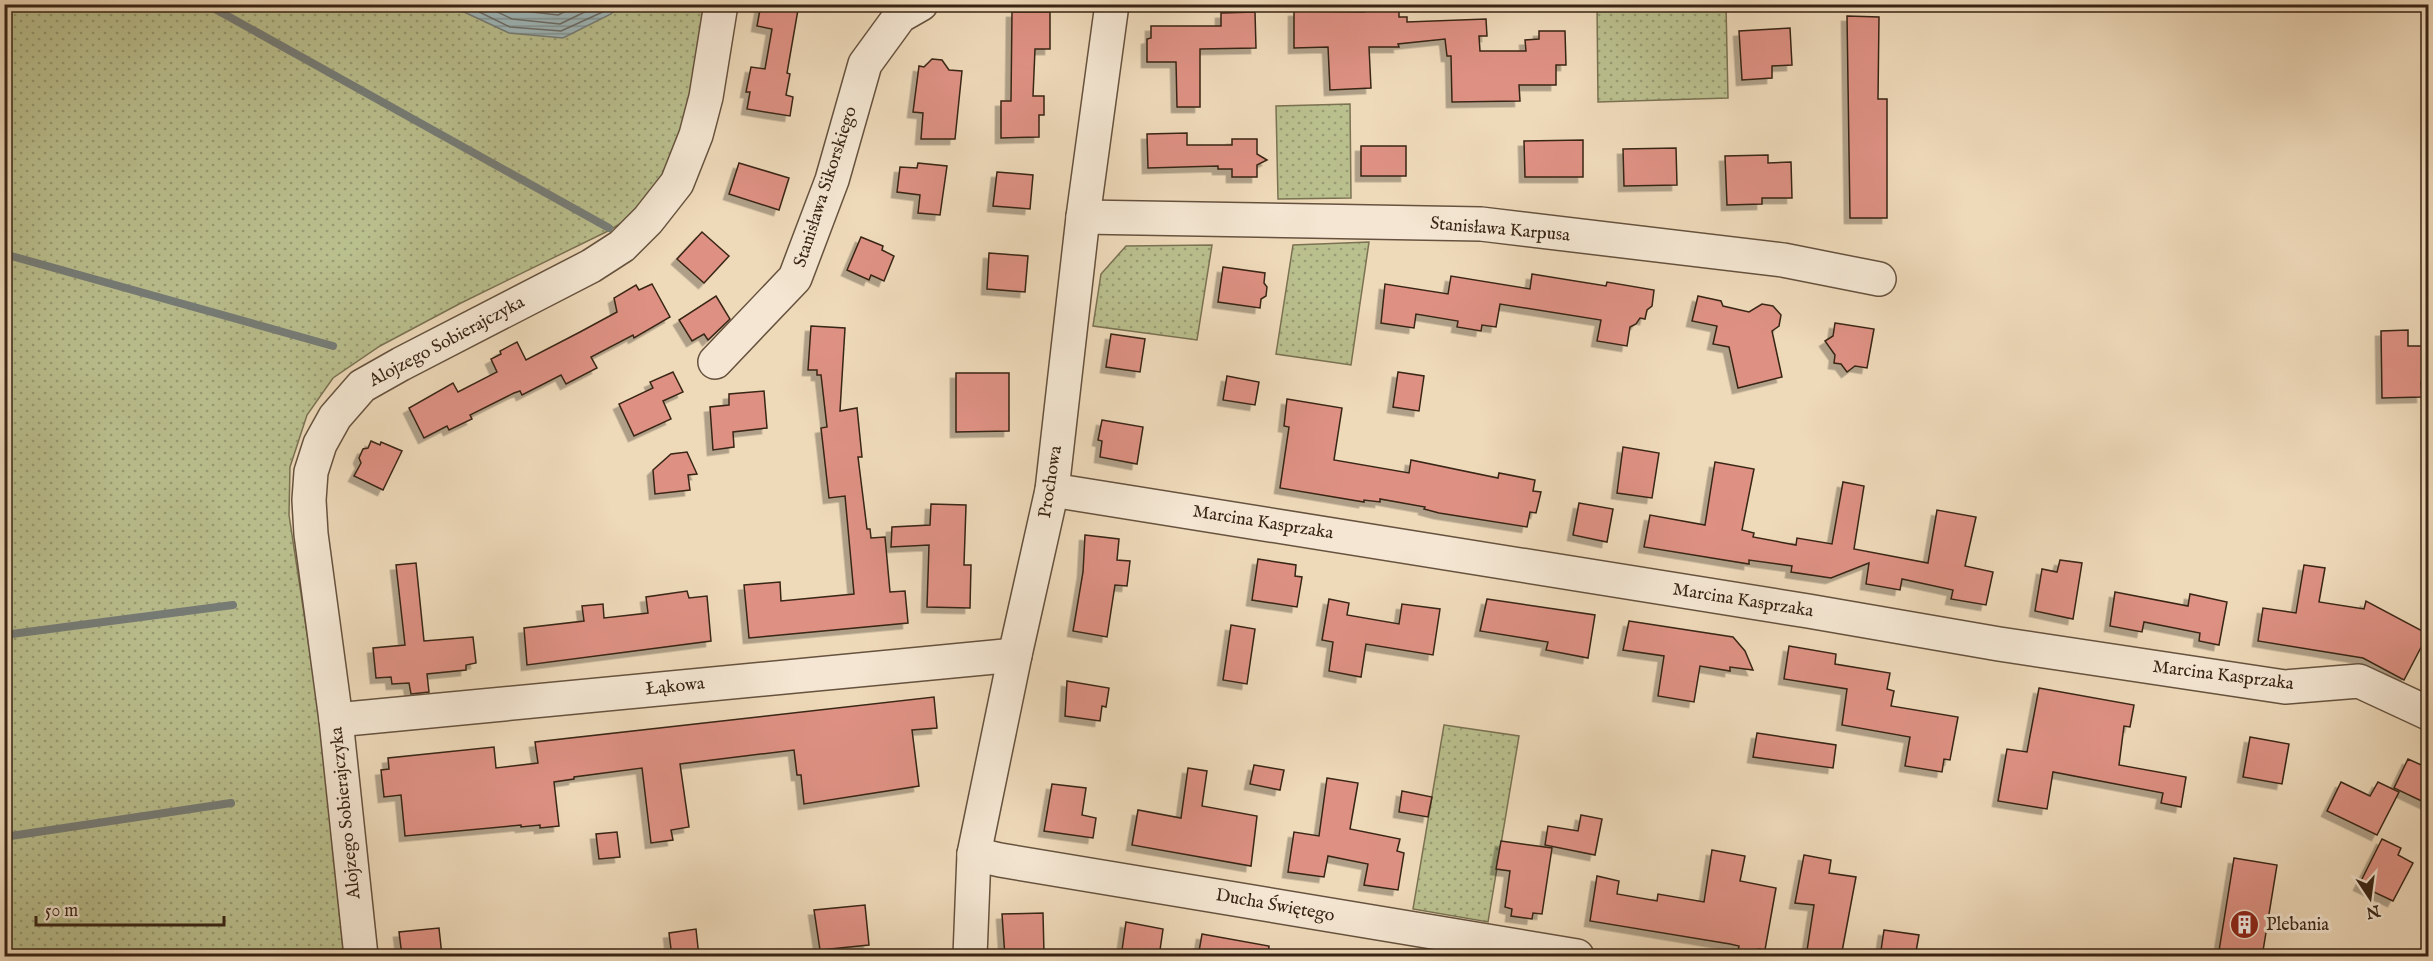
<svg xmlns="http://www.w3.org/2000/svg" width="2433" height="961" viewBox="0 0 2433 961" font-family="'IM FELL English',serif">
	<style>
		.grass { fill: url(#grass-dots); stroke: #7a7252; stroke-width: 1.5 }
		.water { fill: url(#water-rules); stroke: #767d78; stroke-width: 1.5 }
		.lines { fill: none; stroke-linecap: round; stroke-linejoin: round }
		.shore { stroke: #6c6e68; stroke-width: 1.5 }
		.stream { stroke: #767d78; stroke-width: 8 }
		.building { fill: #de9183; stroke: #392515; stroke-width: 1.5; filter: url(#shadow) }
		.minor-casing { stroke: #66523e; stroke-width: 36 }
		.minor { stroke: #f4e6d2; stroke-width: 33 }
		.labels { text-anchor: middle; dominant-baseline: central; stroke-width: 6; stroke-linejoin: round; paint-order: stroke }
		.street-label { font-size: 18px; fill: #392515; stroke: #f4e6d2 }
		.poi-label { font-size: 18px; fill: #392515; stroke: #f4e6d2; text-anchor: start }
	</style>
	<defs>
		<pattern id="grass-dots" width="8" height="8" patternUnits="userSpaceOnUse" patternTransform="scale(1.5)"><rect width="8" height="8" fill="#babf8e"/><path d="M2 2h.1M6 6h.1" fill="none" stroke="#989b73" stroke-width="1.8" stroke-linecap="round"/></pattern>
		<pattern id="water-rules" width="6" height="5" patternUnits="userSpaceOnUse" patternTransform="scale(1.5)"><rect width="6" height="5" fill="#9eb7ba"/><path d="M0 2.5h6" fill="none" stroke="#829596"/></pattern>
		<filter id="shadow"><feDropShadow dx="-5.5" dy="5.5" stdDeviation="0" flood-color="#0004"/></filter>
	</defs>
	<rect width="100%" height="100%" fill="#eed9b9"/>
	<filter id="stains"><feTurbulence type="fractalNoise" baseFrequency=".00333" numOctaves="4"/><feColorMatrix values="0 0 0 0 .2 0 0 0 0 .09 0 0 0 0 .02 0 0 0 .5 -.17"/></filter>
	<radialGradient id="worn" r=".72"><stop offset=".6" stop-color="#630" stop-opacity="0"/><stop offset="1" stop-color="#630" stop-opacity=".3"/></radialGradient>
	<!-- grass -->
	<g class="grass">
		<path d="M5,5h704l-27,137 -39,68 -35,21 -147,72 -81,43 -47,32 -26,37 -17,52 -1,48 31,204 24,237h-339z"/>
		<path d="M1597,5h129l2,93 -130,4z"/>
		<path d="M1350,104l1,94 -73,1 -2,-93z"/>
		<path d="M1369,242l-18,123 -75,-11 17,-109z"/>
		<path d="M1212,245l-15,95 -104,-14 8,-52 25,-28z"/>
		<path d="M1444,725l75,11 -31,186 -75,-13z"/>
	</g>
	<!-- water -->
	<path class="water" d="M449,5h171l-9,9 -48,24 -54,-5z"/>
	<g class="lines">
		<!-- shore -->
		<g class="shore">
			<path d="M463,4l47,23 51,4 46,-21 5,-6"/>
			<path d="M481,4l31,15 48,5 41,-20"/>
			<path d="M502,4l13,6 43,5 22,-11"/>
		</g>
		<!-- stream -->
		<g class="stream">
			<path d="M206,4l403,224"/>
			<path d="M4,254l329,92"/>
			<path d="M4,635l229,-30"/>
			<path d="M4,837l227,-34"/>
		</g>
	</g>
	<!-- building -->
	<g class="building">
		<path d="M761,4h38l-12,69 3,1 -4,21 7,2 -3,19 -43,-7 3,-17h-4l5,-25 14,2 7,-40 -15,-3z"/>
		<path d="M1364,10h35v7h8v5l79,-3 1,17h-8l1,15h46l-1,-11 14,-1v-8h26l1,34h-10v20h-37l1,16 -68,1 -1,-46h-4l-2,-17 -47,5 1,3h-30l2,41 -41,2 -2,-43 -34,1v-37l70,1z"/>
		<path d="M1012,12h38v37h-15l-2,47h11v19h-5v22l-38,1v-37h10z"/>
		<path d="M1255,12l1,36 -56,1v58h-23l-1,-45h-29v-23l4,-1v-12h70v-13z"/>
		<path d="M1847,16l32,1 -1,82h9v119h-37z"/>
		<path d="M1790,28l2,37 -20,1v12l-30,2 -3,-49z"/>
		<path d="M932,59l10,1 7,10 13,1 -7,68h-34l2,-26 -10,-1 6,-46 5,1z"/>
		<path d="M1187,133v12h45v-6h25v15l10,6 -10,5v12h-25v-8h-14v-3l-70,2 -1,-34z"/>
		<path d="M1583,140v37h-58l-1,-36z"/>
		<rect x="1361" y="146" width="45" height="30"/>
		<path d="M1676,148l1,37 -53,1 -1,-37z"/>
		<path d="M1768,155v8l23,-1 1,36h-30v6l-35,1 -2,-49z"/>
		<path d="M739,163l50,15 -10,32 -50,-16z"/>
		<path d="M918,163l29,3 -7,49 -22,-2 2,-18 -23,-3 3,-25 17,1z"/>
		<path d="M997,172l36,3 -3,34 -37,-3z"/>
		<path d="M702,232l27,24 -25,27 -27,-24z"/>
		<path d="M861,237l22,9 -1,4 12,6 -10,25 -13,-6 -2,5 -22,-10z"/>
		<path d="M989,253l39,3 -3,36 -38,-3z"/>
		<path d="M1223,267l42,6 -1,10 3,4 -1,9 -5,3 -1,9 -42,-6z"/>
		<path d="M1532,274l74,12 1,-4 47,8 -2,16 -5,4 -2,9 -5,-1 -4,6 -6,3 -3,19 -30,-5 4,-21 -101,-16 -4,23 -14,-2 -1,6 -24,-4 1,-6 -42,-7 -2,14 -33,-5 4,-39 63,10 3,-18 79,13z"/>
		<path d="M652,284l18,33 -36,21 -1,-3 -42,22 6,11 -31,16 -5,-9 -39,20 -2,-4 -6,2 -44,22 2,4 -23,11 -2,-4 -23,12 -15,-30 44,-25 5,9 39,-20 -6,-13 10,-5 -1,-3 17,-9 9,18 54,-28 37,-20 -3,-14 22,-13 3,5z"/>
		<path d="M716,296l14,23 -22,21 -4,-6 -12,7 -13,-21z"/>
		<path d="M1698,296l23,5 2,5 26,6 13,-8 11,2 8,9 -2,11 -7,5 10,46 -44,11 -9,-41 -16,-3 4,-18 -25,-5z"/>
		<path d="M1835,323l39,6 -7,39 -12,-2 -8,6 -6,-8 -7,-1 1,-8 -10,-14 8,-5z"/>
		<path d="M811,326l34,2 -5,83 17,-3 5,49h-4l9,72h3l1,9 14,-1 5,55 15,-1 3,32 -159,15 -5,-53 36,-3 1,19 73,-7 -9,-98 -16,2 -8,-70 6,-1 -6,-52h-4v-5h-9z"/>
		<path d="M2408,330v16h14v13h6v22l-7,1 1,15 -40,1 -1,-67z"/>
		<path d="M1111,334l34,5 -5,33 -34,-5z"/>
		<path d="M673,372l10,20 -20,9 8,18 -37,17 -15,-32 34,-16 -3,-6z"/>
		<path d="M1398,372l26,4 -5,35 -26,-4z"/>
		<path d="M956,373h53v58l-53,1z"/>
		<path d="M1227,376l32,6 -4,23 -32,-5z"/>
		<path d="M764,391l3,37 -34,4 1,15 -21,3 -3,-43 19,-2v-11z"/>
		<path d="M1287,399l55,9 -8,52 75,13 2,-13 87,18 1,-5 36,7 -2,11 8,1 -5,21 -6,-1 -3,15 -88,-14 -15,-4 1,-2 -45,-8v3l-16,-2v2l-84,-14 9,-61 -5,-1z"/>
		<path d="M1102,420l41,7 -6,37 -37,-7 2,-16 -4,-1z"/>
		<path d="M371,441l9,4 1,-3 21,9 -19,39 -29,-14 7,-13 -2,-5 4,-9 5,-1z"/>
		<path d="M1623,447l36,6 -7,45 -35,-5z"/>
		<path d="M687,452l10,22 -9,1 2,15 -35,4 -2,-24 18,-16z"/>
		<path d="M1715,462l39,7 -12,61 12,3 -1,4 43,8 1,-7 35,6 11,-62 21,4 -10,63 74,14 9,-53 39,7 -11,49 28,6 -7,33 -35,-6 2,-9 -51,-11 -2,11 -34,-6 3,-21 -38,15 -40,-6 1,-6 -43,-6v4l-105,-17 6,-32 55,10z"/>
		<path d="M1579,503l34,6 -6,33 -34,-7z"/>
		<path d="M931,504l35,1 -2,60h7l-1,43 -43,-1 2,-62 -38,2 1,-20 38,-2z"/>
		<path d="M1085,535l34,4 -2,21 13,1 -3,25 -12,-1 -8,52 -34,-6 10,-59z"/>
		<path d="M1258,559l38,6 -1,11 7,1 -5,30 -45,-7z"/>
		<path d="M2060,560l22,3 -9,56 -38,-8 7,-42 15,3z"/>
		<path d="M416,563l8,78 49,-4 3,26 -10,2v5l-39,4 2,18 -18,2 -2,-11 -17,1 -1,-7 -15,1 -3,-30 32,-3 -9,-80z"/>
		<path d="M2304,565l21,3 -6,34 45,7 2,-8 62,33 -24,46 -41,-22 -105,-17 5,-33 33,5z"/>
		<path d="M687,591l2,7 18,-2 4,45 -184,24 -3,-37 60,-7 -2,-15 21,-2 1,14 44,-5 -2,-16z"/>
		<path d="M2115,592l73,14 2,-12 37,8 -8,43 -20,-4 1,-8 -56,-11 -2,10 -32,-6z"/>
		<path d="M1329,599l20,4 -2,12 52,9 3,-20 38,5 -7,46 -67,-11 -5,33 -32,-6 4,-29 -11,-2z"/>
		<path d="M1487,599l108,16 -7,43 -42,-8 2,-8 -68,-11z"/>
		<path d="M1629,621l104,16 12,14 8,19 -23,-3v4l-30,-5 -6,36 -36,-6 6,-40 -41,-6z"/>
		<path d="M1231,625l24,4 -8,55 -24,-4z"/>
		<path d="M1789,646l47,8 -1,10 55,9 -3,16 7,2 -3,15 67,11 -8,43 -6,-1 -2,13 -37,-6 5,-29 -68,-12 5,-36 -63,-10z"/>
		<path d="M1067,681l42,7 -3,19 -4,-1 -2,15 -35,-5z"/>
		<path d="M2039,688l95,17 -4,22 -6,-1 -5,39 67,12 -5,30 -20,-4 2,-10 -110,-21 -6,37 -49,-8 9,-52 20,3z"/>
		<path d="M934,697l3,31 -25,2 7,56 -115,18 -3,-29h-4l-3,-25 -114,14 9,63 -18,3 2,10 -22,3 -9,-75 -68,9v2l-20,3 5,44 -19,2v-3l-19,2v-2l-116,11 -4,-41 -17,2 -3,-27 8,-1 -1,-11 106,-11 2,21 42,-5 -3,-21z"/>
		<path d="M1757,733l79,12 -3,23 -80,-11z"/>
		<path d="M2250,737l39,7 -7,40 -39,-7z"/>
		<path d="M2408,759l20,9v36l-34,-16z"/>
		<path d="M1254,765l30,5 -4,20 -30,-6z"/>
		<path d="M1188,768l19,3 -5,35 55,10 -6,50 -119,-21 6,-35 43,8z"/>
		<path d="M1327,778l31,5 -8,46 50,10 -3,12 7,2 -6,37 -34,-5 4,-21 -40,-8 -4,21 -36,-5 6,-40 25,4z"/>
		<path d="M2341,782l29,14 8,-14 21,10 -22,43 -50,-24z"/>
		<path d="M1052,784l34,4 -4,27 14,3 -3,20 -49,-7z"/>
		<path d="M1402,791l30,6 -4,20 -29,-5z"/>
		<path d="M1581,815l21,4 -7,36 -50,-10 3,-19 30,5z"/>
		<path d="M617,832l3,25 -21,2 -3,-25z"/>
		<path d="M2382,839l19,9 -3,7 15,8 -20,38 -34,-16z"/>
		<path d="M1501,841l51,7 -10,66 -9,-1 -1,6 -21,-3 1,-7 -7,-2 5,-36 -14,-2z"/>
		<path d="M1712,850l33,6 -5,25 36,7 -11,62 -7,-1 -1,8h-20l2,-11 -9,-2 -140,-23 7,-45 22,5 -2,13 40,7 1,-7 46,8z"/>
		<path d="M1804,855l27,5 -2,13 27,4 -15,80h-35l8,-52 -19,-2z"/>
		<path d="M2234,858l43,7 -15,92h-44z"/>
		<path d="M865,905l4,40 -49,5 -6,-40z"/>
		<path d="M1043,913l1,41 -39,3 -3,-43z"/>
		<path d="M1126,922l37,7 -4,28h-38z"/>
		<path d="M439,928l3,28h-40l-3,-24z"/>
		<path d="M696,929l3,28h-27l-3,-24z"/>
		<path d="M1884,930l35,5 -4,22h-35z"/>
		<path d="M1202,934l67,12 -1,11h-70z"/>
	</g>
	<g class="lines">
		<defs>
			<g id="minor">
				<path d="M1083,217l398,7 302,36 96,19"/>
				<path d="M715,362l80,-84 37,-98 33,-116 35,-48 21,-12"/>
				<path d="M1052,490l756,121 191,33 286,43 74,-6 69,32"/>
				<path d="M336,720l679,-65"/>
				<path d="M974,854l26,6 577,96"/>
				<path d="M361,956l-25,-236 -25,-186 -2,-34 2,-28 9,-28 15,-27 27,-31 39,-22 190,-98 31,-20 26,-26 29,-37 19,-48 10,-38 15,-93"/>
				<path d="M970,956l4,-102 41,-199 37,-165 31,-273 29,-213"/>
			</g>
		</defs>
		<!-- minor casing -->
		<use href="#minor" class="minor-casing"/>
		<!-- minor -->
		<use href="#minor" class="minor"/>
	</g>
	<!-- icons -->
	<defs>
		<symbol id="building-disc" viewBox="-11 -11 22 22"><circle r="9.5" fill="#8f2418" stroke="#f4e6d2"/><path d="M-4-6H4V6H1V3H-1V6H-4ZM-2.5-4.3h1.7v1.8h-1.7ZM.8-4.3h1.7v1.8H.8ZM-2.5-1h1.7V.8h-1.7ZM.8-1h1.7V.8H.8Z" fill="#fff"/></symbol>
	</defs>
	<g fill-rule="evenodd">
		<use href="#building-disc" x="2228" y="908" width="33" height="33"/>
	</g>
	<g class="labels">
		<!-- street labels -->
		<g class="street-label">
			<text transform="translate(826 187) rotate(-72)">Stanisława Sikorskiego</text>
			<text transform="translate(1500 230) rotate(5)">Stanisława Karpusa</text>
			<text transform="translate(447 342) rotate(-28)">Alojzego Sobierajczyka</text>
			<text transform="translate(1051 482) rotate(-81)">Prochowa</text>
			<text transform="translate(1263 523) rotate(9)">Marcina Kasprzaka</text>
			<text transform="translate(1743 601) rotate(9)">Marcina Kasprzaka</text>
			<text transform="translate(2223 676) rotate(7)">Marcina Kasprzaka</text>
			<text transform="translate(675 687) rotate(-6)">Łąkowa</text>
			<text transform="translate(346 813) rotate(-96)">Alojzego Sobierajczyka</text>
			<text transform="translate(1275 906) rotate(10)">Ducha Świętego</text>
		</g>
		<!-- poi labels -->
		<g class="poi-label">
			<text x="2266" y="925">Plebania</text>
		</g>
	</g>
	<!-- margin -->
	<rect width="2433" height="961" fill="none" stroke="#eed9b9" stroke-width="24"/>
	<rect x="6" y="6" width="2421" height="949" fill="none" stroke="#392515" stroke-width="3"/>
	<rect x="12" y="12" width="2409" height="937" fill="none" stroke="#392515" stroke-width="1.5"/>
	<!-- north arrow -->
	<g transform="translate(2370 898) rotate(167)" stroke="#f4e6d2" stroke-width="4.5" paint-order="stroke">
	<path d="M0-4.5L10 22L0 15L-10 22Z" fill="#392515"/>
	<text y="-9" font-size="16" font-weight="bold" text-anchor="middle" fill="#392515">N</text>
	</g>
	<!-- scale -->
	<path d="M36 916v9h188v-9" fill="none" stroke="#392515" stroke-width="3"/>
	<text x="45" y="916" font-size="18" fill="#392515" stroke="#f4e6d2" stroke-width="4.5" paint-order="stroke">50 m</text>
	<rect width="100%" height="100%" filter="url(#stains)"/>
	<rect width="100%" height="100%" fill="url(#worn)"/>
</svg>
